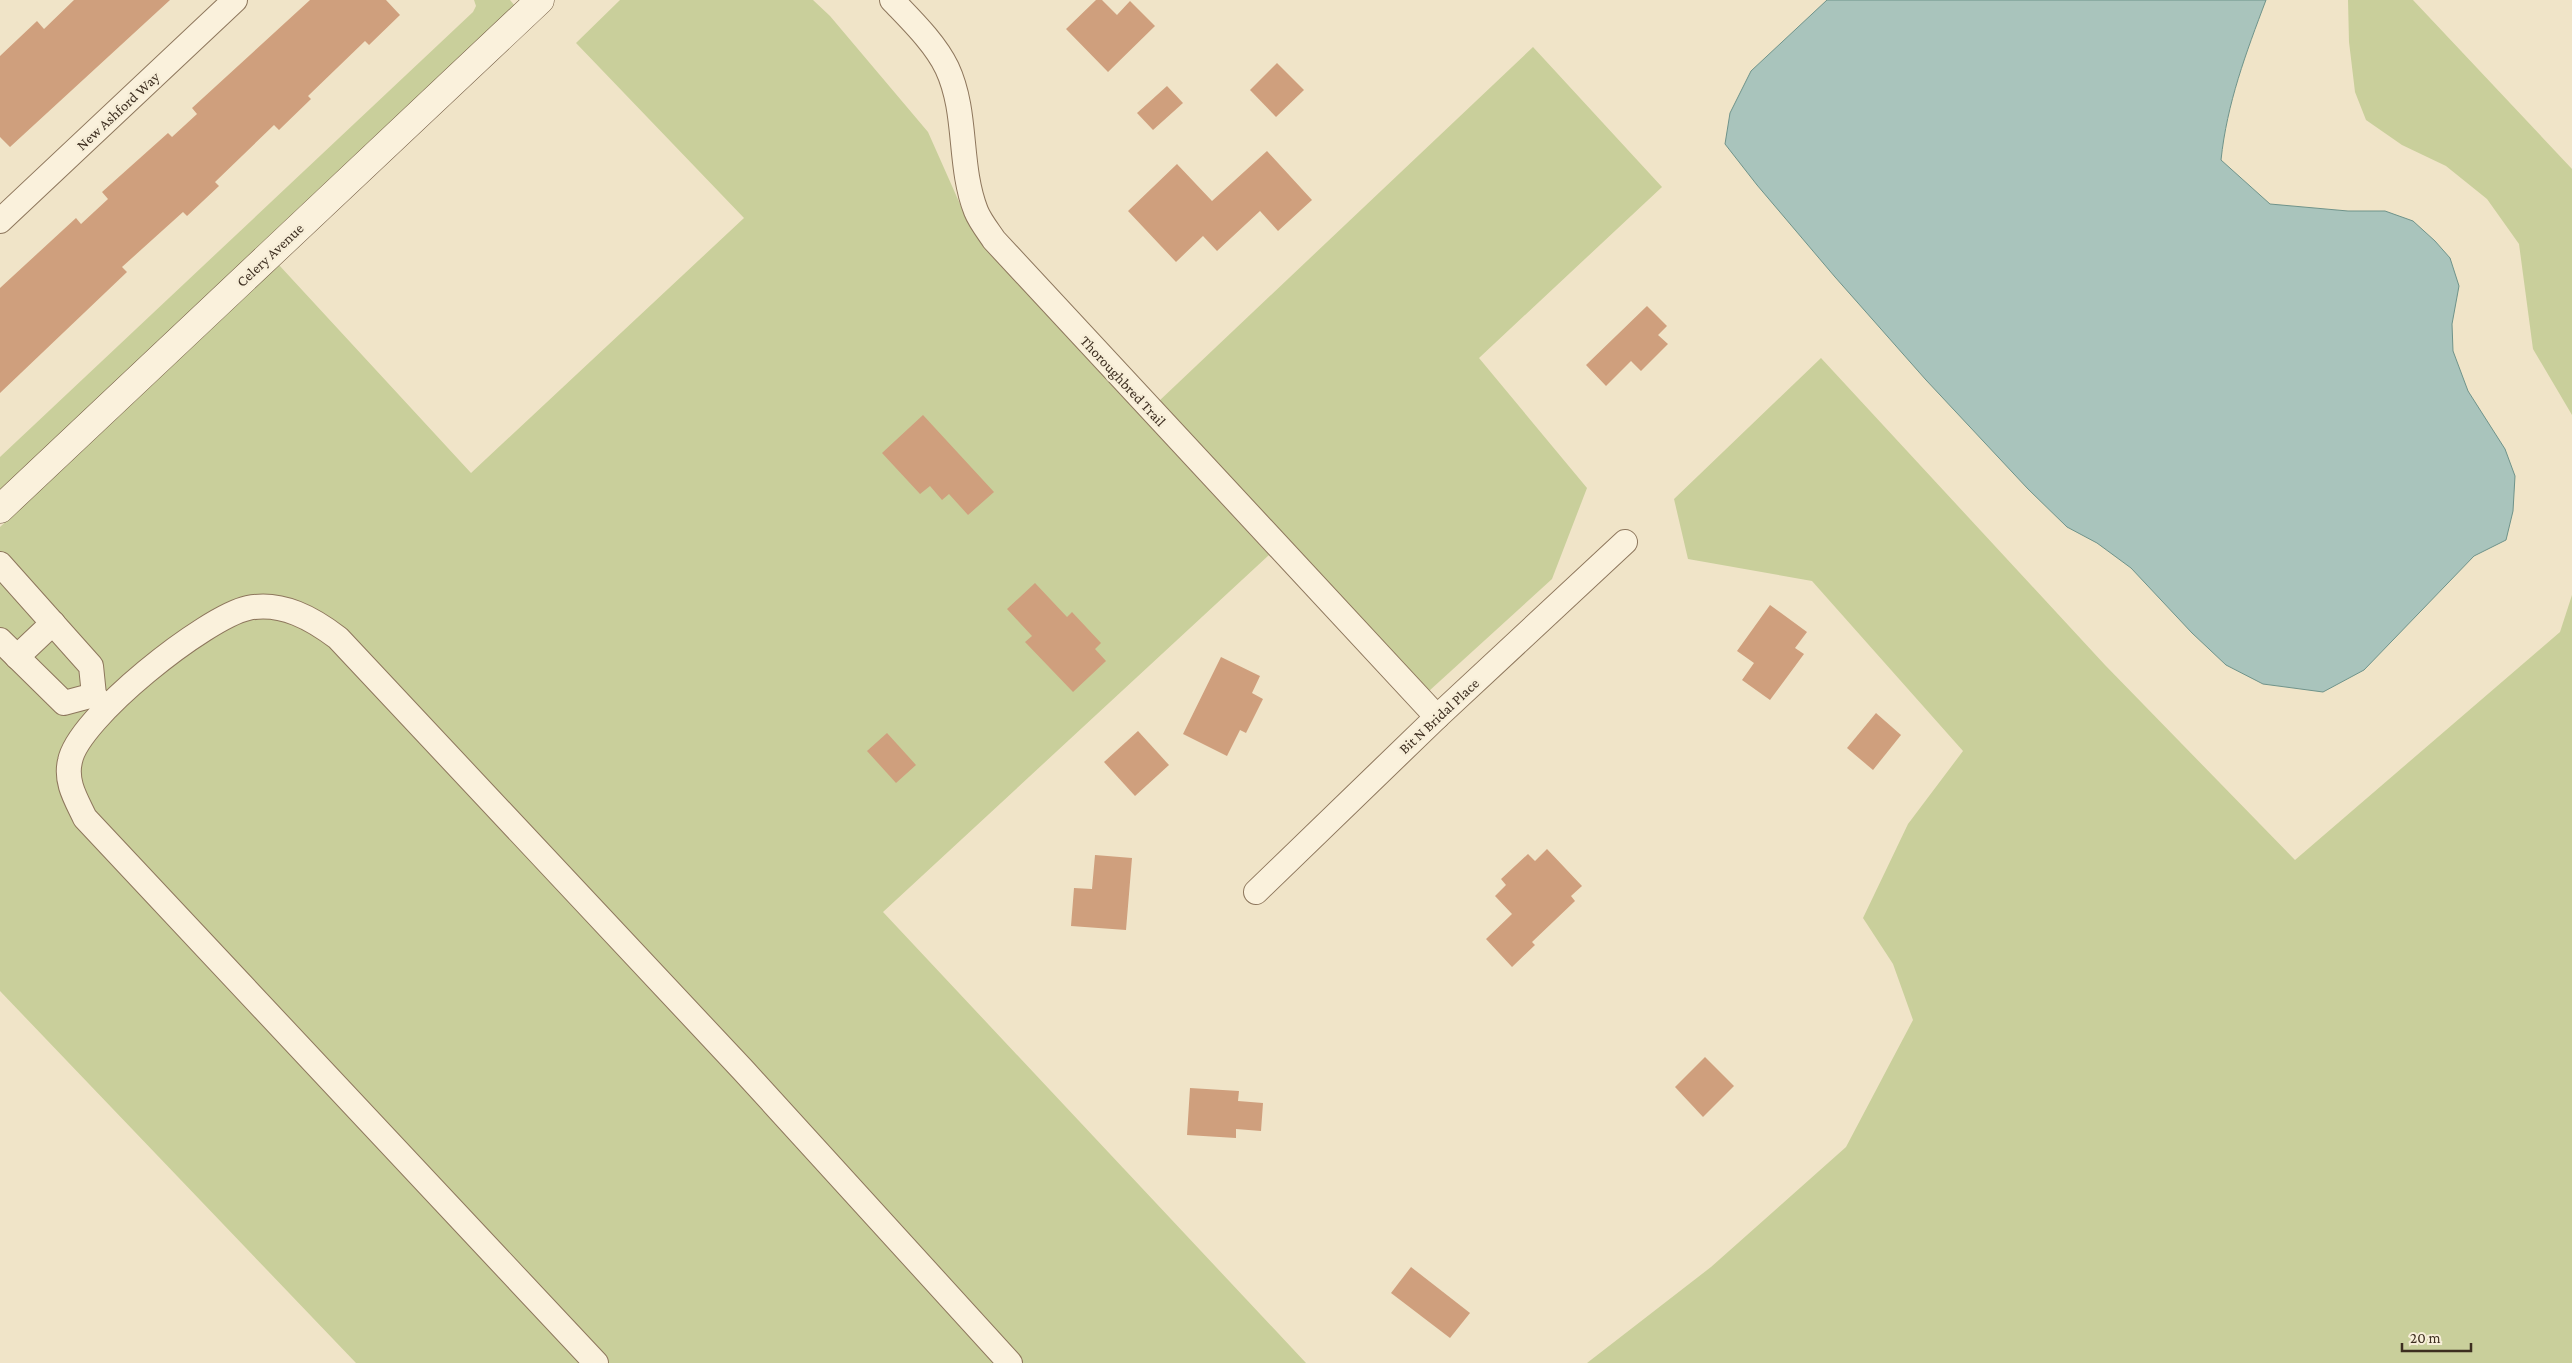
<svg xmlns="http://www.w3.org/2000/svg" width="2572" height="1363" viewBox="0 0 2572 1363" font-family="'Crimson Pro',serif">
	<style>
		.green { fill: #c9cf9b }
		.water { fill: #a9c4bc; stroke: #6f938a }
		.building { fill: #cf9f7d }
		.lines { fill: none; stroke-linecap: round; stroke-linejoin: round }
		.minor-casing { stroke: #8d765c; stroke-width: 26 }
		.secondary-casing { stroke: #6f573f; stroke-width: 29 }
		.minor { stroke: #faf1dc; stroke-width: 24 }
		.secondary { stroke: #faf1dc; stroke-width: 28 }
		.labels { text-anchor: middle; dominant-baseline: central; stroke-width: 5; stroke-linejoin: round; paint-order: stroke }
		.street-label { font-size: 15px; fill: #3d2e20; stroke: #f7eed8 }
	</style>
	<rect width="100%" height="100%" fill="#f0e4c8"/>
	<!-- green -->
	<g class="green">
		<path d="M474,0h36l5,6 -515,485v-34l473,-445 3,-6z"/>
		<path d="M620,0h193l17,16 98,116 36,81 21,35 284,307 -386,357 423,451h-950l-356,-372v-464l279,-262 192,208 273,-255 -168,-175z"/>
		<path d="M2348,0h65l159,169v246l-39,-66 -14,-105 -32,-45 -41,-33 -44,-21 -36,-25 -11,-28 -6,-50z"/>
		<path d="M1533,47l129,140 -183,171 108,130 -35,91 -123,112 -271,-289z"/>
		<path d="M1821,358l284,307 190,195 265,-228 12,-37v768h-985l124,-96 135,-120 67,-127 -20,-56 -30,-46 45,-94 55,-73 -151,-170 -124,-22 -14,-60z"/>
	</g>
	<!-- water -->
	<path class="water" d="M1827,0h439c-20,53 -39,103 -45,160l49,44 78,7h37l28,10 22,20 15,17 9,28 -7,38 1,27 15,40 37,58 10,27 -2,35 -7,29 -32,16 -110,114 -41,22 -60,-8 -37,-19 -34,-32 -61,-65 -34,-25 -30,-16 -39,-38 -102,-109 -91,-103 -78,-92 -32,-41 5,-31 21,-42z"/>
	<!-- building -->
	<g class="building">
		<path d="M74,0h96l-160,147 -10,-10v-81l37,-35 7,8z"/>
		<path d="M310,0h76l14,15 -31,30 -4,-4 -57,55 3,3 -32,31 -5,-5 -59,57 4,4 -32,30 -4,-4 -61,55 5,5 -127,121v-105l76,-70 5,6 27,-25 -6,-7 66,-59 4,4 25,-23 -5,-6z"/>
		<path d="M1096,0h6l15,15 13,-14 25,25 -47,46 -42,-43z"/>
		<path d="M1277,63l27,27 -28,27 -26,-27z"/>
		<path d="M1167,86l16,17 -30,27 -16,-17z"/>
		<path d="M1267,151l45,49 -34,31 -18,-20 -43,40 -14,-15 -27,26 -48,-51 49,-47 35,37z"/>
		<path d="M1647,306l20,20 -9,9 10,9 -27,27 -10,-10 -25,25 -20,-21z"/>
		<path d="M923,415l71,77 -26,23 -19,-21 -7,6 -12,-14 -10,8 -38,-41z"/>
		<path d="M1035,583l32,34 5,-5 29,31 -6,6 11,12 -33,31 -48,-50 7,-6 -25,-27z"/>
		<path d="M1770,605l37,27 -12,16 9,6 -34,46 -28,-20 12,-17 -17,-12z"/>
		<path d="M1221,657l39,19 -8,17 11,6 -17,34 -6,-3 -13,26 -44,-22z"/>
		<path d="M1876,713l25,22 -28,35 -26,-22z"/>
		<path d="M1138,731l31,34 -34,31 -31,-34z"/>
		<path d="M887,733l29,32 -20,18 -29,-32z"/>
		<path d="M1547,849l35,37 -11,10 4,5 -43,41 3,3 -23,22 -26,-28 26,-25 -17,-18 11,-11 -5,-6 27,-25 7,7z"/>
		<path d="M1095,855l37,3 -6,72 -55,-4 3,-38 18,1z"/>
		<path d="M1705,1057l29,29 -31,31 -28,-30z"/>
		<path d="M1190,1088l49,3 -1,10 25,2 -2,28 -25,-2v9l-49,-3z"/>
		<path d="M1411,1267l59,46 -20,25 -59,-45z"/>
	</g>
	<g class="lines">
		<defs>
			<g id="minor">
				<path d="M892,0c19,20 43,43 55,68 21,45 11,97 29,143 4,10 12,20 18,29l443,477"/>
				<path d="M0,221l235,-221"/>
				<path d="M0,564l91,102 3,29 11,13"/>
				<path d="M0,640l64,63 30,-8"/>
				<path d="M17,657l36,-34"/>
				<path d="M1256,892l181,-175 188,-175"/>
				<path d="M596,1363l-511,-545c-9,-19 -20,-36 -15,-57 8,-43 136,-144 178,-153 34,-7 65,11 90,30l405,432 267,293"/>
			</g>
			<path id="secondary" d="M0,509l540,-509"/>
		</defs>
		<!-- minor casing -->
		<use href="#minor" class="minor-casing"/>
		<!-- secondary casing -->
		<use href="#secondary" class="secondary-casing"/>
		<!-- minor -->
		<use href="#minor" class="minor"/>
		<!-- secondary -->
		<use href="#secondary" class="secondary"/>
	</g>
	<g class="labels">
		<!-- street labels -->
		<g class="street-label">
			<text transform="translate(118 111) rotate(-43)">New Ashford Way</text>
			<text transform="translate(270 255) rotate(-43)">Celery Avenue</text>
			<text transform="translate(1123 381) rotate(47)">Thoroughbred Trail</text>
			<text transform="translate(1439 716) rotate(-43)">Bit N Bridal Place</text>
		</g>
	</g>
	<!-- scale -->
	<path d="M2402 1343v8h69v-8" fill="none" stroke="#3d2e20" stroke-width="2.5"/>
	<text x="2410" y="1343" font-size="15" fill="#3d2e20" stroke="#f7eed8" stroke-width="4" paint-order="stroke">20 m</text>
</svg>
